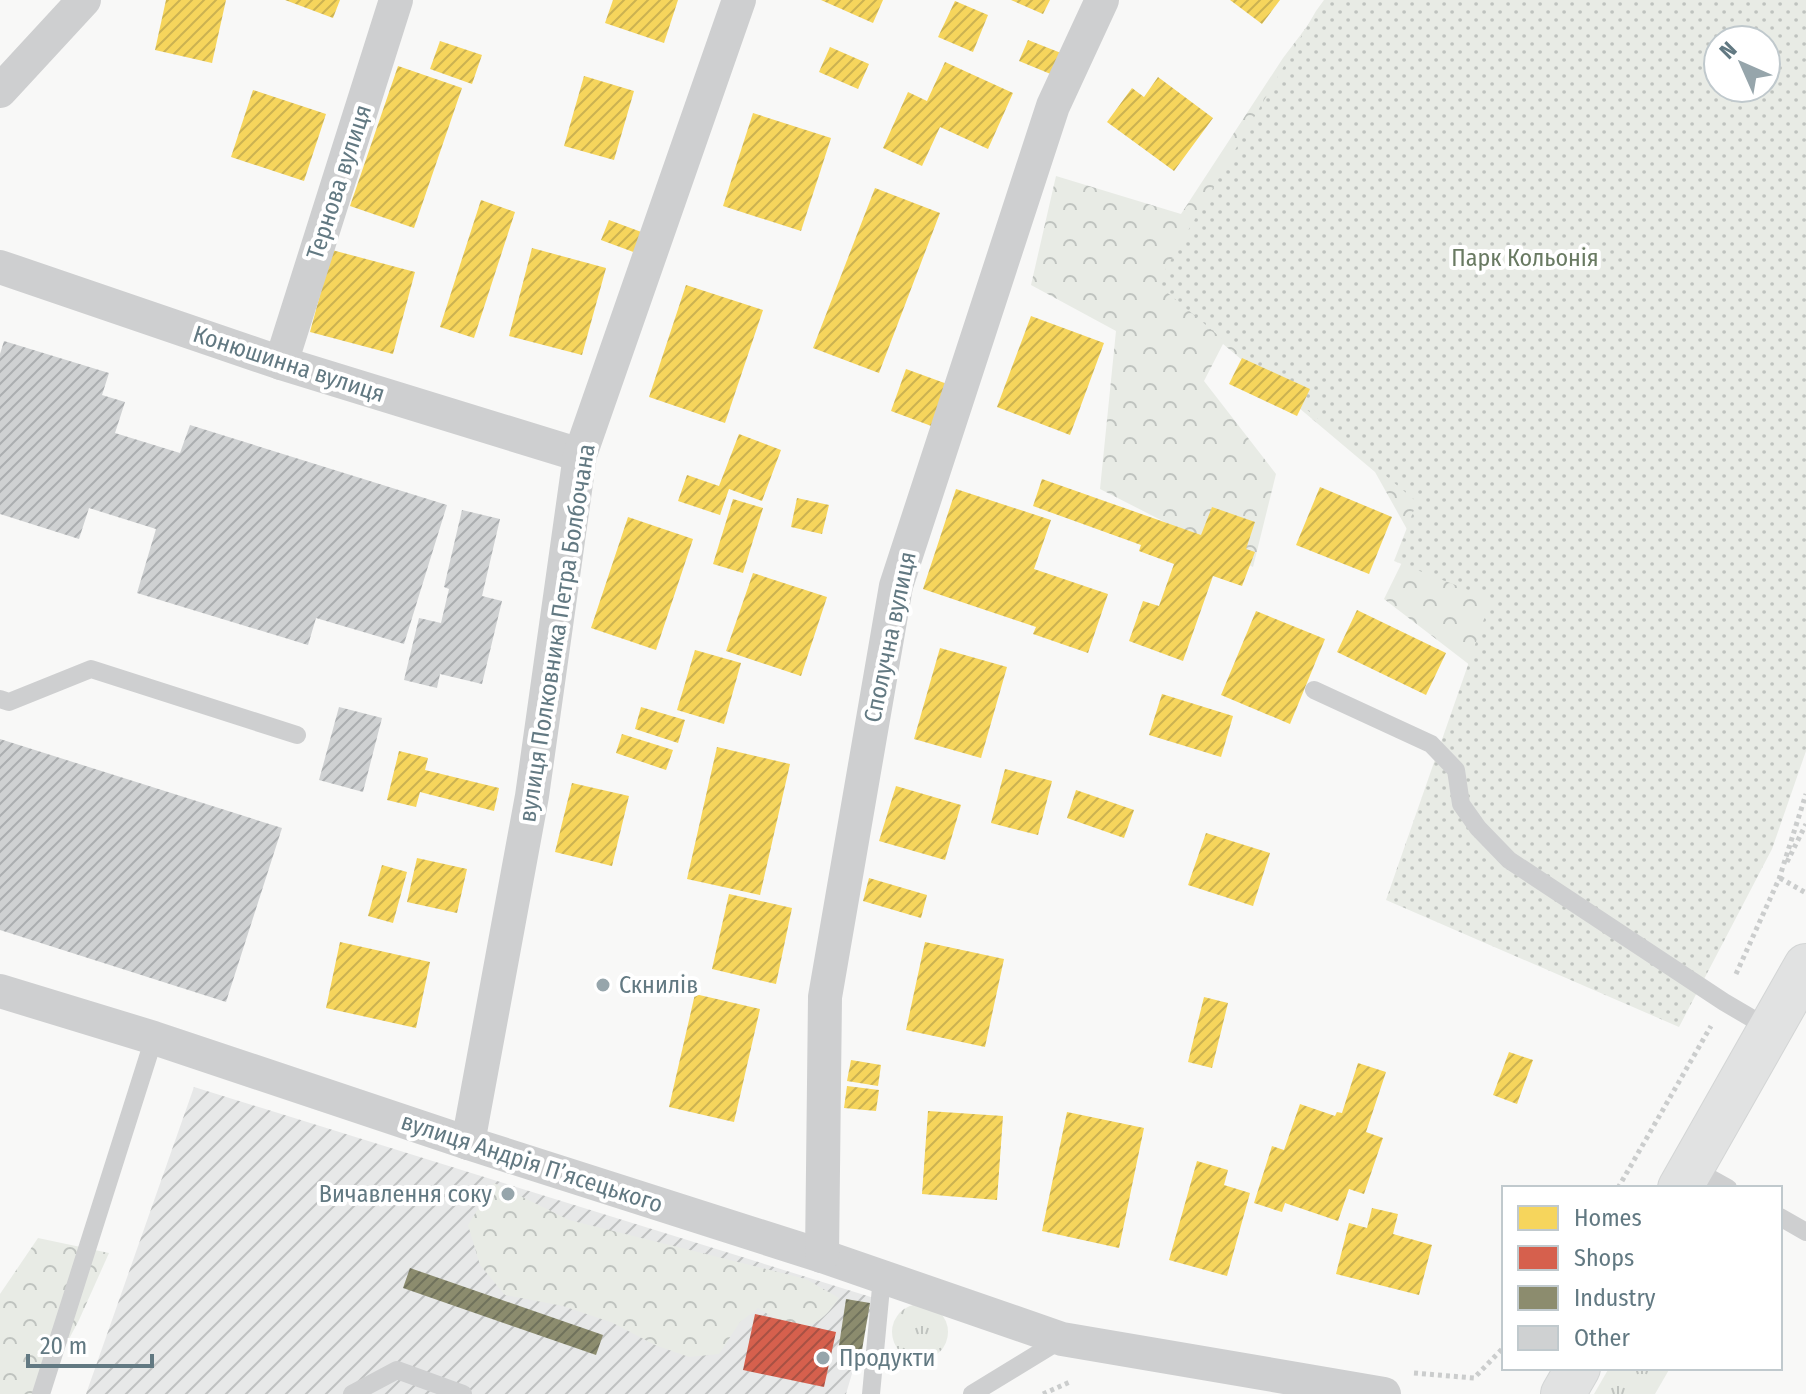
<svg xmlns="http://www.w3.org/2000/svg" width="1806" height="1394" viewBox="0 0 1806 1394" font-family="'Fira Sans Condensed',sans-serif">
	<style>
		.industrial { fill: url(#industrial-furrows) }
		.grass { fill: url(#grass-tufts) }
		.forest { fill: url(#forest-crowns); fill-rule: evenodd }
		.park { fill: url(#park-dots); fill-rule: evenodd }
		.homes { fill: url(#homes-hatch) }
		.shops { fill: url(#shops-hatch) }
		.industry { fill: url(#industry-hatch) }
		.building { fill: url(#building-hatch) }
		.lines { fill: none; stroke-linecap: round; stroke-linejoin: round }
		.secondary-casing { stroke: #d3d5d5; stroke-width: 46 }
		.path { stroke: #cbcdcd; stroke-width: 5; stroke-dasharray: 4 4; stroke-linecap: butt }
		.lane { stroke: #cecfd0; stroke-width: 18 }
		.street { stroke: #cecfd0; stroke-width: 34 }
		.secondary { stroke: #e1e2e2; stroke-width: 44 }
		.poi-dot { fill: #96a5ab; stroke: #fff; stroke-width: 3 }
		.labels { text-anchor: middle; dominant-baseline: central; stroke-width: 8; stroke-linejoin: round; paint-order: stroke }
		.street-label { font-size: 24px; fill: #627982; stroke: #fff }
		.park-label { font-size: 24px; fill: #697a62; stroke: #fff }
		.poi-label { font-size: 24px; fill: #627982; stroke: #fff; text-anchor: start }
	</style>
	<defs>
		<pattern id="industrial-furrows" width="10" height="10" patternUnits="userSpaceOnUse" patternTransform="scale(2)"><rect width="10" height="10" fill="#e7e8e8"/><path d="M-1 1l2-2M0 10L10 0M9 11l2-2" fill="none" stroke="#bfc1c1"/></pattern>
		<pattern id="grass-tufts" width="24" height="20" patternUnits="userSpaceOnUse" patternTransform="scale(2)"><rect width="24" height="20" fill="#e8ebe5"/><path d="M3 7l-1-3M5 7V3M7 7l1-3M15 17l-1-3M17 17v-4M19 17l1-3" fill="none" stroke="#bfc3bf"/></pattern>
		<pattern id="forest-crowns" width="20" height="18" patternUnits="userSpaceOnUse" patternTransform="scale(2)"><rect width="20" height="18" fill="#e8ebe5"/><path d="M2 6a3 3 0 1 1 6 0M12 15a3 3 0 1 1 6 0" fill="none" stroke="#bfc3bf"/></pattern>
		<pattern id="park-dots" width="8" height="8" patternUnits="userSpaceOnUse" patternTransform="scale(2)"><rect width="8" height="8" fill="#e8ebe5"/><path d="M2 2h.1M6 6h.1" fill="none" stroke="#bfc3bf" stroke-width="1.8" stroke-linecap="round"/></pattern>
		<pattern id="homes-hatch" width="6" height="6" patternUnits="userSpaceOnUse" patternTransform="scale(2)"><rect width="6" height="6" fill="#f6d55c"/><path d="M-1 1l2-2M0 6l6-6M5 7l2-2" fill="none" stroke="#cbb251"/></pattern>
		<pattern id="shops-hatch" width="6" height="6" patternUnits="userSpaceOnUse" patternTransform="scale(2)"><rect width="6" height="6" fill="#d6604d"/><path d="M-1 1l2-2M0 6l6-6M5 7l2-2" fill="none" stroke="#a85144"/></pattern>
		<pattern id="industry-hatch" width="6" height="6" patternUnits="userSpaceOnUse" patternTransform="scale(2)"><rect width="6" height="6" fill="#8c8c6e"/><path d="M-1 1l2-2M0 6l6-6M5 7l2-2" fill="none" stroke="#70725c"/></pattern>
		<pattern id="building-hatch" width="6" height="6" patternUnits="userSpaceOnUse" patternTransform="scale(2)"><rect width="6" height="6" fill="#cfd1d2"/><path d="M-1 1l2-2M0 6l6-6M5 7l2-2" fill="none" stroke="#abaeb0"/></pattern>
	</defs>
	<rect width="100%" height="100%" fill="#f8f8f7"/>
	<!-- industrial -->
	<path class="industrial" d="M194,1087l680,211 -28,96h-760z"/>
	<!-- grass -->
	<g class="grass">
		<circle cx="920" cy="1332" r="28"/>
		<path d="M1609,1368h61l-15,26h-61z"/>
	</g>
	<!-- forest -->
	<g class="forest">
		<path d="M1327,0h479v236l-318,443 -104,-80 29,-59 -38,-68 -152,-128 -19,37 72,93 -23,93 -153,-78 16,-158 -85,-46 25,-109 125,38 102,-156zM1718,40h48v48h-48z"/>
		<path d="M494,1183l75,37 237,59 33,19c-26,39 -45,33 -81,10l-18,14 -21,32 -30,3 -34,-12 -42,-22 -50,-17 -58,-11 -25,-30 -12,-40z"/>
		<path d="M38,1238l71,15 -30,67 -39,74h-40v-100z"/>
	</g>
	<!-- park -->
	<path class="park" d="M1324,0h482v751l-34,98 -93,178 -293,-127 105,-301 -97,-38 23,-59 -260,-218 159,-273zM1718,40h48v48h-48z"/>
	<!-- homes -->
	<g class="homes">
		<path d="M166,0h60l-14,63 -57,-13z"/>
		<path d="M285,0h55l-7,18z"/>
		<path d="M613,0h65l-14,43 -59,-20z"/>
		<path d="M821,0h62l-10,23z"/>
		<path d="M1011,0h39l-7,14z"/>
		<path d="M1230,0h50l-18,24z"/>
		<path d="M955,1l33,14 -15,37 -35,-15z"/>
		<path d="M1028,40l33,13 -8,22 -34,-14z"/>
		<path d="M440,41l42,14 -10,29 -42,-15z"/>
		<path d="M830,47l39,17 -11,25 -39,-17z"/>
		<path d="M945,62l68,31 -25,56 -48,-22 -18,39 -39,-18 25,-56 19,9z"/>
		<path d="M398,66l64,22 -48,140 -64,-22z"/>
		<path d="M584,76l50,15 -20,69 -50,-14z"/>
		<path d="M1158,77l55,41 -39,53 -67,-49 25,-34 12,9z"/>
		<path d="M253,90l73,24 -22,67 -73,-24z"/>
		<path d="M753,113l78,25 -30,93 -78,-25z"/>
		<path d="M875,188l65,25 -61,160 -66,-25z"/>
		<path d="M481,200l34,12 -41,126 -34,-11z"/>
		<path d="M609,220l35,13 -8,20 -35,-13z"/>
		<path d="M532,248l74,20 -24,87 -73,-19z"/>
		<path d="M332,250l83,22 -22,82 -83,-22z"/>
		<path d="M686,285l77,25 -38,113 -76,-26z"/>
		<path d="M1031,316l73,27 -34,92 -73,-28z"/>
		<path d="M1242,358l68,31 -13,27 -68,-32z"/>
		<path d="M906,369l44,16 -16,42 -43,-16z"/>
		<path d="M739,434l42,16 -19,51 -33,-12 -9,26 -42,-14 9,-26 32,11z"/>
		<path d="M1042,479l159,56 11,-28 43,15 -9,27 9,3 -13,34 -29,-10 -30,85 -54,-20 14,-40 16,5 15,-42 -35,-13 2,-6 -108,-39z"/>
		<path d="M1320,487l72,30 -23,57 -73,-29z"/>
		<path d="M956,489l95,31 -17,49 74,25 -20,59 -55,-19 3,-7 -113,-38z"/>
		<path d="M797,498l32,7 -7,29 -31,-7z"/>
		<path d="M733,499l30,9 -20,65 -30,-9z"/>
		<path d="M628,517l65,22 -37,111 -65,-22z"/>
		<path d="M753,573l74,24 -26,79 -75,-25z"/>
		<path d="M1357,610l89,43 -20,42 -89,-43z"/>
		<path d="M1256,611l69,28 -35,85 -69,-29z"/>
		<path d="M940,648l67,19 -26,91 -67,-19z"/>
		<path d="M695,650l46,13 -17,61 -47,-14z"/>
		<path d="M1162,694l71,22 -12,41 -72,-22z"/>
		<path d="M641,707l44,13 -7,23 -43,-14z"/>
		<path d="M622,734l51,16 -7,20 -50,-17z"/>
		<path d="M717,747l73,17 -30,131 -73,-16z"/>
		<path d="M399,751l29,7 -3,12 74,18 -5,23 -74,-19 -4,15 -29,-7z"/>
		<path d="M1005,769l47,12 -14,54 -47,-12z"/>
		<path d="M572,783l57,13 -17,70 -57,-14z"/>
		<path d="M896,786l65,19 -16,55 -66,-19z"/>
		<path d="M1076,790l58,20 -10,28 -57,-20z"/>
		<path d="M1206,833l64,20 -17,53 -65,-21z"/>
		<path d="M417,858l50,11 -10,44 -50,-11z"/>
		<path d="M382,865l25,7 -14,51 -25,-7z"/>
		<path d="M869,878l58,17 -6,23 -58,-17z"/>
		<path d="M729,894l63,14 -16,76 -64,-15z"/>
		<path d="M340,942l90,20 -14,66 -90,-20z"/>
		<path d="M925,942l79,17 -19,88 -79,-17z"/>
		<path d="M695,994l65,15 -26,113 -65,-15z"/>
		<path d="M1204,997l24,6 -16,65 -24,-6z"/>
		<path d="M1509,1052l24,8 -16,44 -24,-9z"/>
		<path d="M851,1060l30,5 -3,21 -31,-5z"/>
		<path d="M1358,1063l28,9 -20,60 17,6 -19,56 -15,-5 -11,32 -53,-18 -3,9 -28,-9 18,-57 12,4 16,-46 35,12 2,-4 5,1z"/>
		<path d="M847,1086l32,4 -3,21 -32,-3z"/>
		<path d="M928,1111l75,5 -6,84 -75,-6z"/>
		<path d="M1067,1112l77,16 -25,120 -77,-17z"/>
		<path d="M1197,1161l31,9 -4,15 26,8 -23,83 -58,-16z"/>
		<path d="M1372,1208l26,6 -5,20 39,11 -13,50 -83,-21 13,-51 18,5z"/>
	</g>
	<!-- shops -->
	<path class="shops" d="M755,1314l81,18 -12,55 -81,-17z"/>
	<!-- industry -->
	<g class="industry">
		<path d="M410,1268l193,67 -7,20 -193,-67z"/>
		<path d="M846,1299l24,4 -9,53 -23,-4z"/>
	</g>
	<!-- building -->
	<g class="building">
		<path d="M4,341l105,32 -7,22 23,7 -10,31 65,20 10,-28 257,80 -43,139 -88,-26 -8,27 -171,-52 19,-64 -67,-21 -10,31 -79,-25v-160z"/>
		<path d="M462,510l38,9 -18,77 20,5 -20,83 -42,-10 -3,14 -33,-8 15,-62 22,5 8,-34 -5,-2z"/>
		<path d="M339,707l43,11 -19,74 -44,-12z"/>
		<path d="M0,739l282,89 -56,174 -226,-72z"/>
	</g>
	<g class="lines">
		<defs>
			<g id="secondary">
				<path d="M1680,1188l126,-222"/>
				<path d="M1563,1394l15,-26"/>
			</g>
		</defs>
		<!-- secondary casing -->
		<use href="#secondary" class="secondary-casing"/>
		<!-- path -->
		<g class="path">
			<path d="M1787,862l19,-38"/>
			<path d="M1780,878l26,15"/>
			<path d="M1736,974l43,-95 27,-85"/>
			<path d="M1618,1188l93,-162"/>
			<path d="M1414,1373l60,5 30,-31"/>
			<path d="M1043,1394l29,-13"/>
		</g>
		<!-- lane -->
		<g class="lane">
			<path d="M1314,690l117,54 25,26 5,34 17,24 31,32 215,142 46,27"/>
			<path d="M0,699l9,3 82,-33 206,66"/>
			<path d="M1692,1168l36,20"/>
			<path d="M1780,1217l26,15"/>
			<path d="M41,1394l113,-356"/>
			<path d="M352,1394l45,-24 66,24"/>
			<path d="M871,1394l11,-117"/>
			<path d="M972,1394l90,-55"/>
		</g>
		<!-- street -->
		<g class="street">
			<path d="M0,91l84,-91"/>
			<path d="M0,267l281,96 299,92"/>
			<path d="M281,363l115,-363"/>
			<path d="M0,991l154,47 314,105 354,113 240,83 322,55"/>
			<path d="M468,1143l64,-347 48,-341 159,-455"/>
			<path d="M822,1256l3,-259 71,-411 157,-480 49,-106"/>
		</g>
		<!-- secondary -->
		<use href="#secondary" class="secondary"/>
	</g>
	<!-- markers -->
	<g class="poi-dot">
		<circle cx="603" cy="985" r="8"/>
		<circle cx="508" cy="1194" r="8"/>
		<circle cx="823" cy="1358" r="8"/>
	</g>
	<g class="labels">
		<!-- street labels -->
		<g class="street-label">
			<text transform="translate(339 182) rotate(-72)">Тернова вулиця</text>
			<text transform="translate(289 364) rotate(18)">Конюшинна вулиця</text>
			<text transform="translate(557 633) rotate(-81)">вулиця Полковника Петра Болбочана</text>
			<text transform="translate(890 637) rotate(-78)">Сполучна вулиця</text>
			<text transform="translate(532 1163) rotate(18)">вулиця Андрія Пʼясецького</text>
		</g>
		<!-- park labels -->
		<g class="park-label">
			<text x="1525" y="258">Парк Кольонія</text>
		</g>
		<!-- poi labels -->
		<g class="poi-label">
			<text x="619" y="985">Скнилів</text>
			<text x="492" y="1194" text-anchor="end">Вичавлення соку</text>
			<text x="839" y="1358">Продукти</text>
		</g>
	</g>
	<!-- legend -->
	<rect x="1502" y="1186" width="280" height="184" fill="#ffffff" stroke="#c0c9cd" stroke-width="2"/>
	<rect x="1518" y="1206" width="40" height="24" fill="#f6d55c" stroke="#c0c9cd" stroke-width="2"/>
	<text x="1574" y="1226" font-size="24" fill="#627982">Homes</text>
	<rect x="1518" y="1246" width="40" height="24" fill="#d6604d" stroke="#c0c9cd" stroke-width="2"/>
	<text x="1574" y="1266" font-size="24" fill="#627982">Shops</text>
	<rect x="1518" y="1286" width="40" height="24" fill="#8c8c6e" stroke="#c0c9cd" stroke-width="2"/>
	<text x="1574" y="1306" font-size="24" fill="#627982">Industry</text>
	<rect x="1518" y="1326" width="40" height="24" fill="#cfd1d2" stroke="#c0c9cd" stroke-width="2"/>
	<text x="1574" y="1346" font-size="24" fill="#627982">Other</text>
	<!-- north arrow -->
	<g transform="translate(1742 64) rotate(315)"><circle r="38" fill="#ffffff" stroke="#c0c9cd" stroke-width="2"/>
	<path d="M0-6L14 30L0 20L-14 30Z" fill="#96a5ab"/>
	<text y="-12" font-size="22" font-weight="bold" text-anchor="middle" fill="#627982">N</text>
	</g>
	<!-- scale -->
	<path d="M28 1354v12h124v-12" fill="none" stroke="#627982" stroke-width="4"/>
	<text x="40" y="1354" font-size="24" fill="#627982" stroke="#ffffff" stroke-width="6" paint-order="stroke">20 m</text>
</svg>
